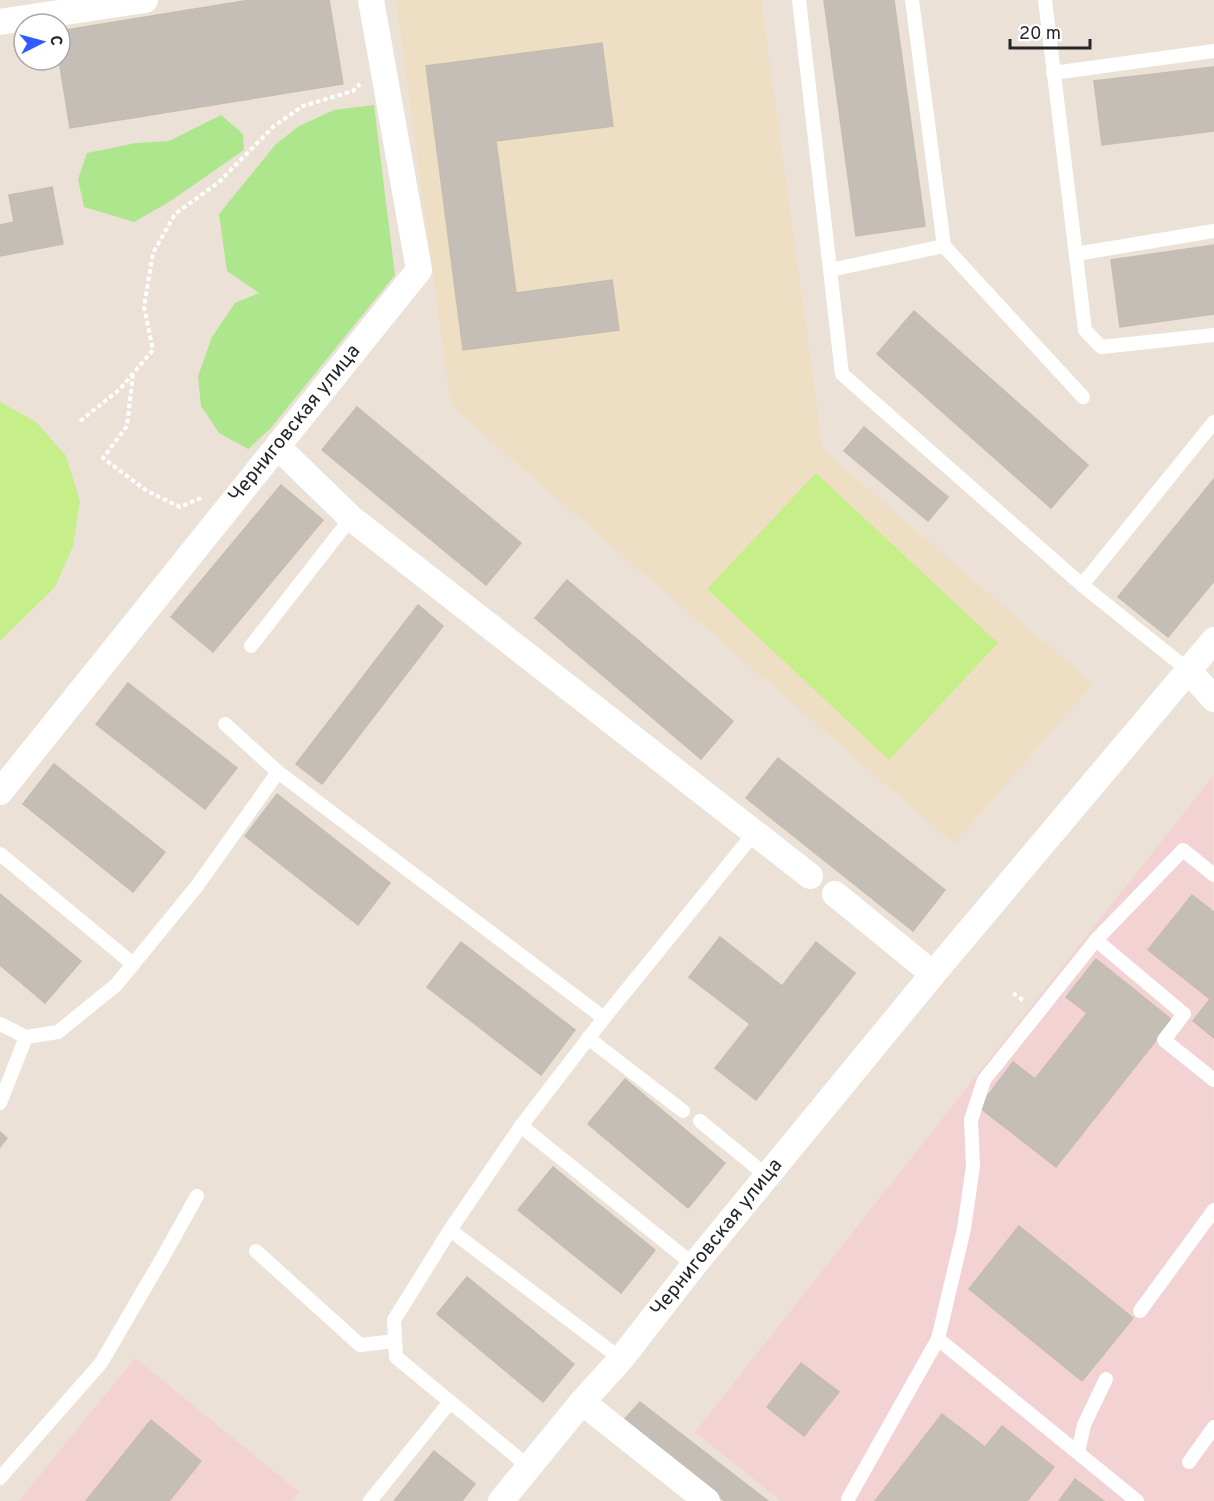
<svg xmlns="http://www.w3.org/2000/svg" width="1214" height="1501" viewBox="0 0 1214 1501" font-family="Overpass,sans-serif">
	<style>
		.education { fill: #eedfc4 }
		.medical { fill: #f3d2d4 }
		.green { fill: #aee68e }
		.pitch { fill: #c6ee89 }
		.building { fill: #c5beb6; stroke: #c5bdb0; stroke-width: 1.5 }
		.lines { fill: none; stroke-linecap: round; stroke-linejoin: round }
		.path { stroke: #fff; stroke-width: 4; stroke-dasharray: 4.5 3; stroke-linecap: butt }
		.lane { stroke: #fff; stroke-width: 14 }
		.street { stroke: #fff; stroke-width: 26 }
		.labels { text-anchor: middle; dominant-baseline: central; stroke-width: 6; stroke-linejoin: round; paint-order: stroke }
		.street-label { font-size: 20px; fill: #262626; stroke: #fff }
	</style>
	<rect width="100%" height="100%" fill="#ebe1d6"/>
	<!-- education -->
	<path class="education" d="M396,0h365l62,450 270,234 -139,160 -503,-438z"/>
	<!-- medical -->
	<g class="medical">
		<path d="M1213,776l1,725h-433l-86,-69z"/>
		<path d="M135,1358l164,134 -8,9h-272z"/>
	</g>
	<!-- green -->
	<g class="green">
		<path d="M374,105l21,170 -125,154 -22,20 -29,-16 -18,-27 -3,-30 14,-39 23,-34 24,-10 -32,-22 -8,-57 56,-69 24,-19 35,-16z"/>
		<path d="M221,115l22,19 1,16 -75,52 -35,20 -50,-15 -6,-28 9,-26 49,-10 33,-2z"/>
	</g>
	<!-- pitch -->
	<g class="pitch">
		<path d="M0,402l36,20 30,34 14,46 -7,44 -18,41 -55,54z"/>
		<path d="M816,473l182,170 -109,117 -182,-171z"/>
	</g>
	<!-- building -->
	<g class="building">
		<path d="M250,0h79l14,84 -273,44 -11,-68 1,-29z"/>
		<path d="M824,0h70l31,226 -69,10z"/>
		<path d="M602,43l11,83 -117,15 20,152 96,-13 7,50 -156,20 -37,-284z"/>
		<path d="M1214,67v64l-112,14 -8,-64z"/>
		<path d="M52,187l11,57 -63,12v-31l14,-3 -5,-27z"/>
		<path d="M1214,245v69l-94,13 -9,-67z"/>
		<path d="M914,311l174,154 -37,43 -174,-154z"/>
		<path d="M357,407l164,136 -35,42 -164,-135z"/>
		<path d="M864,427l84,70 -20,24 -84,-70z"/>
		<path d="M1214,479v102l-46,56 -50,-40z"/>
		<path d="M281,485l42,35 -110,132 -42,-35z"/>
		<path d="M567,580l166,141 -32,38 -166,-141z"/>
		<path d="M418,605l25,21 -121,158 -26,-20z"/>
		<path d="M128,683l109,85 -32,41 -109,-85z"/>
		<path d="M778,758l167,132 -32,41 -167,-133z"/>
		<path d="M54,764l111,88 -32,40 -110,-88z"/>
		<path d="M277,794l113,89 -32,42 -113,-89z"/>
		<path d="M0,894l81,67 -36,42 -45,-38z"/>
		<path d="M1192,895l22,17v126l-21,-17 17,-22 -62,-49z"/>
		<path d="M720,937l62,49 34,-44 39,31 -99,127 -41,-32 35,-44 -61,-47z"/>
		<path d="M461,942l114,88 -34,45 -114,-88z"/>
		<path d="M1096,959l76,61 -116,147 -77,-60 34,-45 22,17 52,-66 -21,-16z"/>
		<path d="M625,1079l100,84 -37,45 -100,-84z"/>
		<path d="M0,1132l7,6 -7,9z"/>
		<path d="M553,1167l102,83 -34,43 -103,-83z"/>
		<path d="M1019,1226l114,92 -51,63 -113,-92z"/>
		<path d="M467,1277l107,87 -31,38 -106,-88z"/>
		<path d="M801,1363l38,29 -35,44 -37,-29z"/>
		<path d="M640,1402l128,99h-43l-103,-79z"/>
		<path d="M942,1414l43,33 17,-21 52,41 -27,34h-152z"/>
		<path d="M151,1420l50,41 -32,40h-83z"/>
		<path d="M434,1451l41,33 -13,17h-68z"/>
		<path d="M1075,1479l29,22h-45z"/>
	</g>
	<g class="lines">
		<!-- path -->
		<g class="path">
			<path d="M133,374l-6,52 -24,32 44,33 33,16 21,-9"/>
			<path d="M80,421l39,-31 34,-40 -9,-43 9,-54 22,-39 44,-32 55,-56 29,-20 50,-15 7,-7"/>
			<path d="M1013,993l11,8"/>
		</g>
		<!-- lane -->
		<g class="lane">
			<path d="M799,0l43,374 240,211 106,85"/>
			<path d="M912,0l32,246"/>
			<path d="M1045,0l40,330 16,17 113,-12"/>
			<path d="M1053,73l161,-22"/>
			<path d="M1076,254l138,-23"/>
			<path d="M830,270l114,-24 139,151"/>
			<path d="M1082,585l132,-163"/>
			<path d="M251,646l100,-128"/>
			<path d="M225,724l53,48 326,246"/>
			<path d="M0,854l133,110"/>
			<path d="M1096,940l88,74 -20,26 50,40"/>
			<path d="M0,1024l26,13 32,-5 58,-47 81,-99 81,-114"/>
			<path d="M588,1038l95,73"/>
			<path d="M0,1103l26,-66"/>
			<path d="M700,1121l67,55"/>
			<path d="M521,1126l173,139"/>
			<path d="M450,1230l171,129"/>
			<path d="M256,1251l104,94 35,-4"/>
			<path d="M1140,1311l74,-101"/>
			<path d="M938,1339l199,162"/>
			<path d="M1078,1452l6,-27 22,-46"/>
			<path d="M1189,1462l25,-35"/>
			<path d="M529,1467l-133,-110 -2,-37 56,-90 71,-104 83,-108 151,-186"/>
			<path d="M0,1478l101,-115 62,-106 34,-61"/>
			<path d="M848,1499l90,-160 26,-110 9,-63 -2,-46 13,-40 112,-140 87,-90 31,25"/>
			<path d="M370,1501l80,-99"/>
		</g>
		<!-- street -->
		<g class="street">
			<path d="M0,22l145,-22"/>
			<path d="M278,447l73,71 459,358"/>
			<path d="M1188,670l26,29"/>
			<path d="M0,792l419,-522 -48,-270"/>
			<path d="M835,894l98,80 281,-334"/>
			<path d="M582,1402l125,99"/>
			<path d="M501,1501l81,-99 39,-43 73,-94 239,-291"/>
		</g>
	</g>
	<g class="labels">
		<!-- street labels -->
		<g class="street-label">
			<text transform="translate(295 424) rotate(-51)">Черниговская улица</text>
			<text transform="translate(717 1238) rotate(-51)">Черниговская улица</text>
		</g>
	</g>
	<!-- north arrow -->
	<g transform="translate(42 42) rotate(84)"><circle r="28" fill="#ffffff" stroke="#a8a8a8" stroke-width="1.5"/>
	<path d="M0-4.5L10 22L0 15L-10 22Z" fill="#2f5bff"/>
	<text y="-9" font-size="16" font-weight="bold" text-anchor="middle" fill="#262626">С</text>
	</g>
	<!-- scale -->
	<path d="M1010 39v9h80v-9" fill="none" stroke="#262626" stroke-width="3"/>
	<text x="1019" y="39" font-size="18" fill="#262626" stroke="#ffffff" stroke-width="4.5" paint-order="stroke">20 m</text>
</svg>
